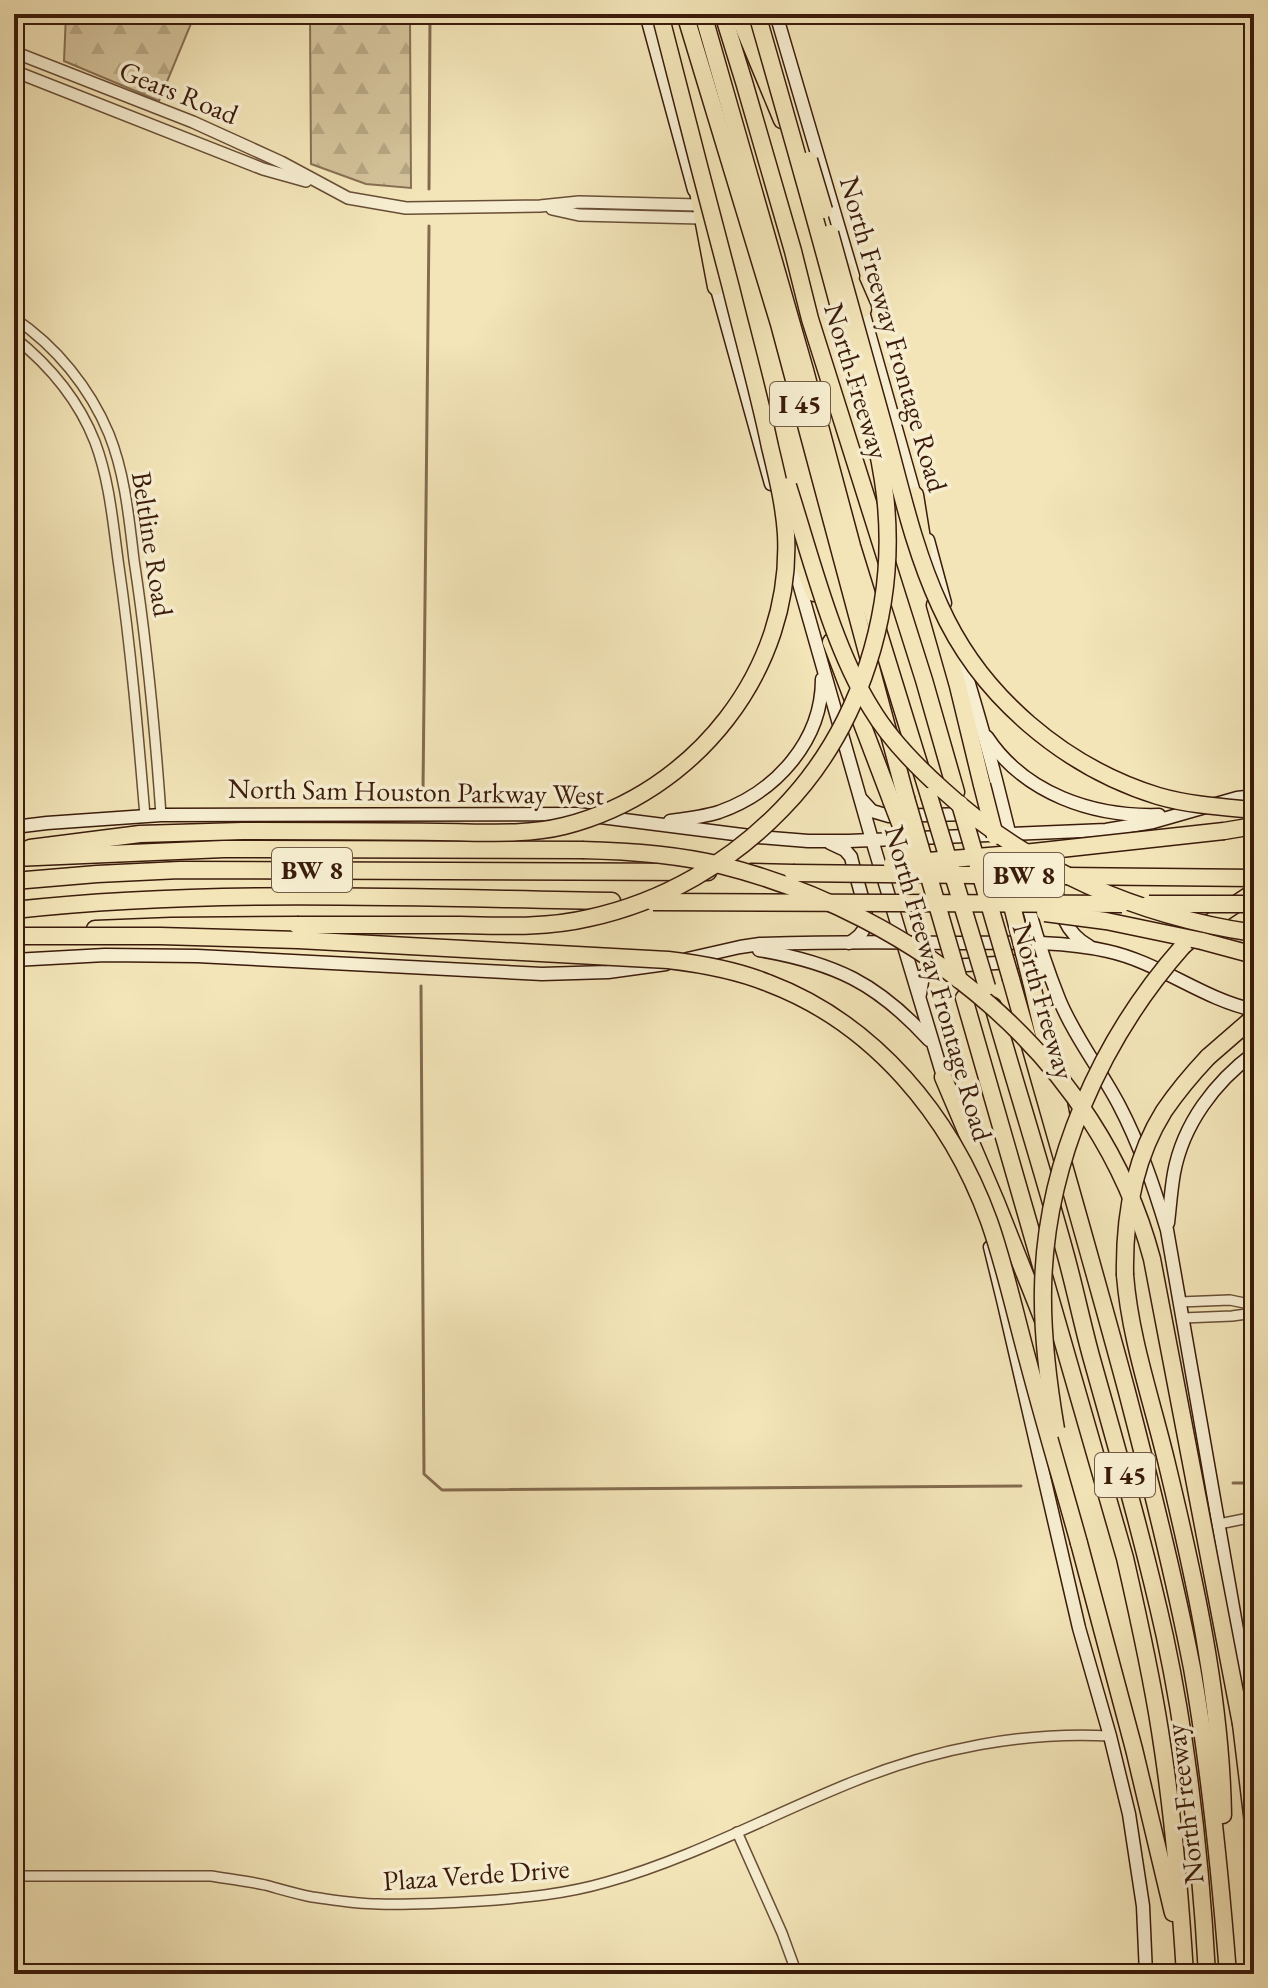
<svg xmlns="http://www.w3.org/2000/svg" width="1268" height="1988" viewBox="0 0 1268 1988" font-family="'EB Garamond',serif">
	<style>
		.forest { fill: url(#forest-firs); stroke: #886f53; stroke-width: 2 }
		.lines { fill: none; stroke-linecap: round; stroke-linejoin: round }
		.stream { stroke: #846b4f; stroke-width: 3 }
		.minor-casing { stroke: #694e36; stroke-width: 12 }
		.tertiary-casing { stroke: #694e36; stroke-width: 14 }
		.secondary-casing { stroke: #3b1b0b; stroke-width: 15 }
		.motorway-casing { stroke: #3b1b0b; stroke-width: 19 }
		.minor { stroke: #f7eed1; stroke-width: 9 }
		.tertiary { stroke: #f7eed1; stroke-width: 11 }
		.secondary { stroke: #f7eed1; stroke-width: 12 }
		.motorway { stroke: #f3e5b8; stroke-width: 16 }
		.motorway-bridge-casing { stroke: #3b1b0b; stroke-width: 19; stroke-linecap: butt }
		.motorway-bridge { stroke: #f3e5b8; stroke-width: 16 }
		.labels { text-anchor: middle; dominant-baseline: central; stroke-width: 7; stroke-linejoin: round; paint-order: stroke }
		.shield { fill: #f7eed1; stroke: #735a46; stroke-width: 2 }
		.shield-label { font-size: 26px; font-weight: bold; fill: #3b1b0b }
		.street-label { font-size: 28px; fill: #3b1b0b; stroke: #f7eed1 }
	</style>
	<defs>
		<pattern id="forest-firs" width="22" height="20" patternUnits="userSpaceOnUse" patternTransform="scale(2)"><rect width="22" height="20" fill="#d4c39b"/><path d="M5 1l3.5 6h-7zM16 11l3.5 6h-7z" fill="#b7a784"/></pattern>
	</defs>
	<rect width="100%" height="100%" fill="#f3e5b8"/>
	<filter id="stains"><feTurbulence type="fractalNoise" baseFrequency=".0025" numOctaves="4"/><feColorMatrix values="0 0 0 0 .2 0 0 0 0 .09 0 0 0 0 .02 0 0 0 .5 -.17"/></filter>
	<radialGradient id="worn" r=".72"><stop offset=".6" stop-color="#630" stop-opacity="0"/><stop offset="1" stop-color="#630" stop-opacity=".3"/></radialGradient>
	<!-- forest -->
	<g class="forest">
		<path d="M66,14h129l-36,87 -95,-40z"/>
		<path d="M310,18l100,2 1,168 -45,-4 -55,-20z"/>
	</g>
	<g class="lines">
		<!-- stream -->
		<g class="stream">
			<path d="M429,189l1,-175"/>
			<path d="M423,791l6,-565"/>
			<path d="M421,986l3,488 18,16 579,-4"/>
			<path d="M1233,1483h21"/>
		</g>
		<defs>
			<g id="minor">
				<path d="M14,318c42,28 76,70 95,116 16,40 20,84 25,126 13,85 21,169 27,255"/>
				<path d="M14,337c35,28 65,64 81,105 15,40 18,83 24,125 12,83 19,165 26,249"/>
				<path d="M1180,1302l50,-2 24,5"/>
				<path d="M1183,1318l49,-2 22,-3"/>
				<path d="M1219,1524l35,-7"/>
				<path d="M737,1832l45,101 15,41"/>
				<path d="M14,1876h197c18,3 36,5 54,9 15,4 31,9 47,12 22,3 44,7 66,7 34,1 69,-1 103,-3 43,-3 85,-7 126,-19 86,-24 165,-68 248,-101 79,-32 169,-50 255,-45"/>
			</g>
			<g id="tertiary">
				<path d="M14,52l179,70 88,40 67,36 58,10 134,-2 39,-4 119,3"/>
				<path d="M14,71l249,98 43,12"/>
				<path d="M552,209l27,6 122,3"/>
			</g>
			<g id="secondary">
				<path d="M646,14l48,176"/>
				<path d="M776,14l77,262"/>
				<path d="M715,282l56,202"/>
				<path d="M860,301l57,202"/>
				<path d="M928,540l17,63"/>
				<path d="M789,548l83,292 73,243"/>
				<path d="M958,647c13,43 26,86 37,129 19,74 35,151 64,223 15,37 41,70 60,106 21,40 35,82 48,125l87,497"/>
				<path d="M987,737c38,57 106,80 172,78"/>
				<path d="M862,800l10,11 17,5 80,-2"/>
				<path d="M670,821c16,-2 33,-4 49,-9 57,-20 103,-71 103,-133"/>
				<path d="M14,827l33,-4 114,-8 416,-1 181,23 50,4h41l257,-11 47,-8 84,-24 17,-2"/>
				<path d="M830,843l15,7 6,7c3,15 17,54 15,66 -2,10 -9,15 -17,20"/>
				<path d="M1052,870c7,30 7,60 37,76"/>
				<path d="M759,950c76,13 118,33 170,90"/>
				<path d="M687,959l53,-12 20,-3c65,-2 130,-2 195,-1 51,0 102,-3 152,8 52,11 95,48 147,59"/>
				<path d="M14,960l91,-5 92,1 345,18 66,-2 58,-8"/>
				<path d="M920,994l3,-18 14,-9 90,-6 11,3 11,12"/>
				<path d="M1168,1223c2,-17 3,-33 6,-50 9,-49 41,-91 80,-120"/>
				<path d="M990,1247l13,53 76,328 31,108 19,78 14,92 3,68"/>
			</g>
			<g id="motorway">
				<path d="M685,14l94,310 127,474"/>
				<path d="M703,14l102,356 47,176 77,250"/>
				<path d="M723,14l21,68 49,169 17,68 114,361 32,112"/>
				<path d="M738,14l44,106"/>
				<path d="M696,181l20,106"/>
				<path d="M846,270l17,39"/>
				<path d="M915,495l9,56"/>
				<path d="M786,522l28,71"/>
				<path d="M935,605l23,81 24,99"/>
				<path d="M831,642l60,158"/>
				<path d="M1224,831l30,-5"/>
				<path d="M30,848l110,-14 103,-3"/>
				<path d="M14,858l210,-9 358,1"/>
				<path d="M751,872l42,1"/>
				<path d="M14,881l83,-7 83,-4 528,2"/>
				<path d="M14,910c198,-22 399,-12 598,-9"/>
				<path d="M95,929l76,-3 126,-1"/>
				<path d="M1202,941l52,14"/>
				<path d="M1183,946l35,-30 36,-24"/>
				<path d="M1011,979c39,138 79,275 116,413 24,92 47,183 65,276 18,101 28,204 36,306"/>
				<path d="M1031,981l23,97 11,58"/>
				<path d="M964,998l161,560c13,57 26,115 35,173 13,81 20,162 25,243"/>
				<path d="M993,1006c24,83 50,166 73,250 9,33 16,67 25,100 26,93 53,186 74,281 23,108 36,227 42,337"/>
				<path d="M1208,1057l46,-40"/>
				<path d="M943,1077l54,127 46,116"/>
				<path d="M1125,1275c5,63 26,123 41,185 28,116 55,235 57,355"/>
				<path d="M1079,1543l55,206 39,164"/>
				<path d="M1241,1724l12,99 1,29"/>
				<path d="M1252,1974l2,-33"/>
			</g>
		</defs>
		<!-- minor casing -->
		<use href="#minor" class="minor-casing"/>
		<!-- tertiary casing -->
		<use href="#tertiary" class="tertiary-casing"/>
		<!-- secondary casing -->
		<use href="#secondary" class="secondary-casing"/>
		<!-- motorway casing -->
		<use href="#motorway" class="motorway-casing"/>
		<!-- minor -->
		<use href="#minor" class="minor"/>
		<!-- tertiary -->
		<use href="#tertiary" class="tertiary"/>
		<!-- secondary -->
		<use href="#secondary" class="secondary"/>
		<!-- motorway -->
		<use href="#motorway" class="motorway"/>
		<defs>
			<g id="motorway-bridge">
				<path d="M809,160l15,50"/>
				<path d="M830,233c19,68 38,136 57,205 15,56 28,114 53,168 40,90 124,161 218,190 31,9 64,11 96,14"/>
				<path d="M788,486c23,71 44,159 83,222 19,32 45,58 72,82 87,80 195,126 311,143"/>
				<path d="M982,785l13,51"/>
				<path d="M929,796l58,191"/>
				<path d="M906,798l53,182"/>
				<path d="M891,800l27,70"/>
				<path d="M960,804l51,175"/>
				<path d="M243,831c65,0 130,0 196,1 41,0 85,4 125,-6 131,-33 229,-156 222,-292 -2,-30 -9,-58 -16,-87 -11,-53 -26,-106 -39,-159 -24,-91 -48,-183 -71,-274"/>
				<path d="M582,850c46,1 93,4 138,15 197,49 379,193 432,394l89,465"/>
				<path d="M892,864l132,-11 200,-22"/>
				<path d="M1002,866l29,115"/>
				<path d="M793,873l461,5"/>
				<path d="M653,902l469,2"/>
				<path d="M1149,904h105"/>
				<path d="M1045,913l61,8 96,20"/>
				<path d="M297,925c54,0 109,0 163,0 43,1 87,3 129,-7 74,-16 141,-55 193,-109 79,-81 116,-202 103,-314 -8,-67 -32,-133 -49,-199 -25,-94 -52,-188 -79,-282"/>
				<path d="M14,936h146l138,4 370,20c34,4 68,10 100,23 106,40 183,133 221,238 16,45 26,93 39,140 16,61 34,121 51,182"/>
				<path d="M1125,1275c-1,-56 9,-116 39,-164 13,-19 28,-37 44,-54"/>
				<path d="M1056,1429c-8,-47 -14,-92 -13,-140 2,-125 57,-249 140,-343"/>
			</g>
		</defs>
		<!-- motorway-bridge casing -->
		<use href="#motorway-bridge" class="motorway-bridge-casing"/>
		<!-- motorway-bridge -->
		<use href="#motorway-bridge" class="motorway-bridge"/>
	</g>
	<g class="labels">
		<!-- shield labels -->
		<g class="shield">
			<rect x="770" y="382" width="60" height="44" rx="6"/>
			<rect x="272" y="848" width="80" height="44" rx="6"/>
			<rect x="984" y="853" width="80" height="44" rx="6"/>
			<rect x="1095" y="1453" width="60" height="44" rx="6"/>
		</g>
		<g class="shield-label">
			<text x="800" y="404">I 45</text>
			<text x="312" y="870">BW 8</text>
			<text x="1024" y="875">BW 8</text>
			<text x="1125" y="1475">I 45</text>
		</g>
		<!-- street labels -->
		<g class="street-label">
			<text transform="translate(179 92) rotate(22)">Gears Road</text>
			<text transform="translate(894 334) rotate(74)">North Freeway Frontage Road</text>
			<text transform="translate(857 381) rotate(73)">North Freeway</text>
			<text transform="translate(153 544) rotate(81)">Beltline Road</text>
			<text transform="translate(416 791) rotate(1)">North Sam Houston Parkway West</text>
			<text transform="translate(939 983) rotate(74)">North Freeway Frontage Road</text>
			<text transform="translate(1044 1001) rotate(74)">North Freeway</text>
			<text transform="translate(1184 1804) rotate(-97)">North Freeway</text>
			<text transform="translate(476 1874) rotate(-4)">Plaza Verde Drive</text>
		</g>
	</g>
	<!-- margin -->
	<rect width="1268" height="1988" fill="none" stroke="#f3e5b8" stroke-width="48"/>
	<rect x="16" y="16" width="1236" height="1956" fill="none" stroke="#3b1b0b" stroke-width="4"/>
	<rect x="24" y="24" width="1220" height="1940" fill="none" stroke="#3b1b0b" stroke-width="2"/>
	<rect width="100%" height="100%" filter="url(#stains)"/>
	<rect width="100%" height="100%" fill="url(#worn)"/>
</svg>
